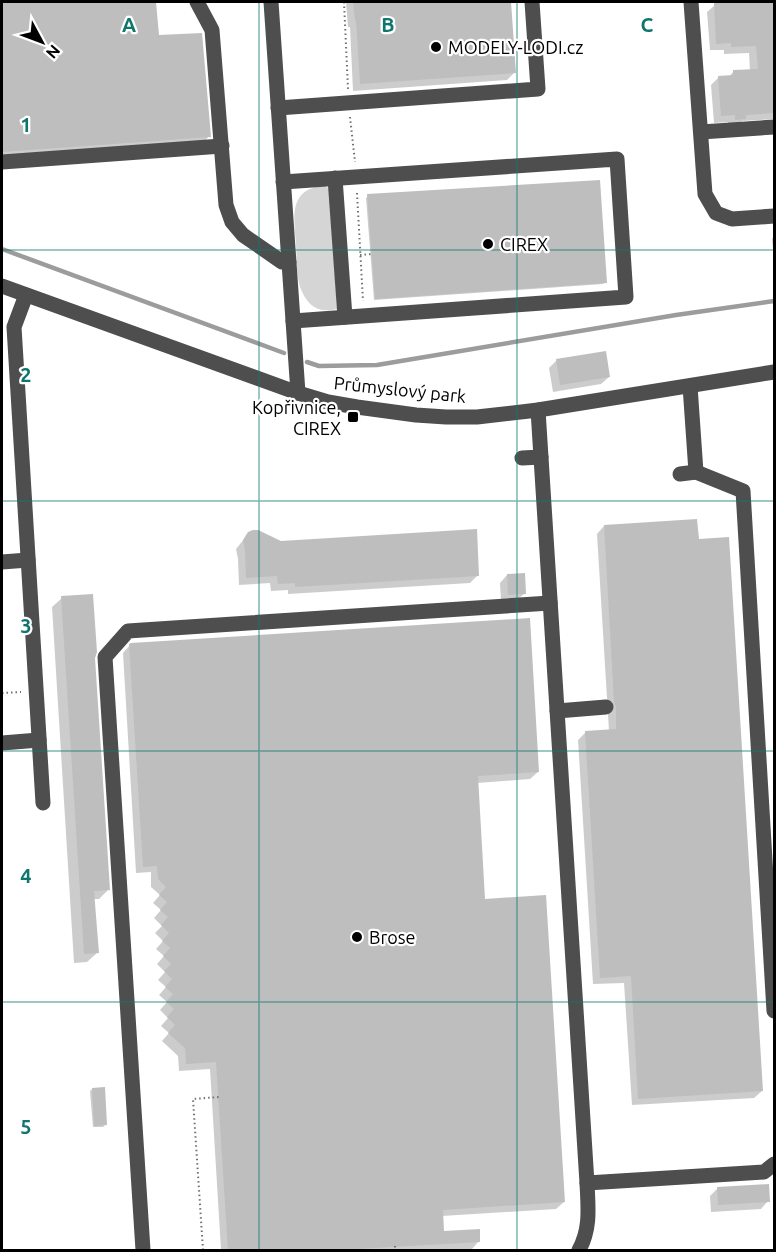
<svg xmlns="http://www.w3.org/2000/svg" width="776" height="1252" viewBox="0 0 776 1252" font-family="Ubuntu,sans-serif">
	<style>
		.green { fill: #d5d5d5 }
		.shadow { fill: #0003 }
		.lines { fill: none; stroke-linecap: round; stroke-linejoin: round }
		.stream { stroke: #9c9c9c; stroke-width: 4.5 }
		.building { fill: #bebebe }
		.path { stroke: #707070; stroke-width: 2; stroke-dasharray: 1.5 3; stroke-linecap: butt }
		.minor { stroke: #4e4e4e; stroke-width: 15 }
		.grid { fill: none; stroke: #0f766e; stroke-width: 1.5; stroke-opacity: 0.55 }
		.poi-dot { fill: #000; stroke: #fff; stroke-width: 2 }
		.labels { text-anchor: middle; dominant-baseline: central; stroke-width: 4.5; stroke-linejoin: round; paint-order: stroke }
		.poi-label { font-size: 18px; fill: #000; stroke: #fff; text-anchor: start }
		.street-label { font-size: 18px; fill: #000; stroke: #fff }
		.grid-label { font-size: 20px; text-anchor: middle; font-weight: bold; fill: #0f766e; stroke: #fff; stroke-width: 4.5; stroke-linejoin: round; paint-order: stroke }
	</style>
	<rect width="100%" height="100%" fill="#fff"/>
	<!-- green -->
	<path class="green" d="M325,186l5,3 7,120c-20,5 -30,-4 -37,-22 -4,-14 -3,-28 -4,-43 -2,-27 -8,-56 29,-58z"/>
	<!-- shadow -->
	<g class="shadow">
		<path d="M2,2h153l3,35 51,99 -5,6 -202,14z"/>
		<path d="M346,2h163l5,71 -7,7 -154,11 -3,-64h-2z"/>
		<path d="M726,2h48v117l-32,2 -5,5 -9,1v-5l-14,1 -3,-38 8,-8h10l4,-5 17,-1 -1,-18 -25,1v-4h-14l-3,-38 8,-7 9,-1z"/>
		<path d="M368,196l237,86 -2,2 -229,16 -8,-102z"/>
		<path d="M774,236v22l-2,-19z"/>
		<path d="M557,360l52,17 -8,7 -48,8 -4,-24z"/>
		<path d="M604,526l158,565 -8,7 -122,7 -8,-122 -31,1 -15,-244 8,-8 23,-1 -12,-197z"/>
		<path d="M249,533l32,9 197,33 -8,8 -182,11v-4l-17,1 -1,-8 -31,2 -1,-26 -2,-10z"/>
		<path d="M507,575l18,18 -8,7 -16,1 -1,-18z"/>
		<path d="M62,598l47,291 -10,10h-5l3,54 -10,9 -13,1 -22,-356z"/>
		<path d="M131,644l407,128 -8,7 -53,4 7,118 80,301 -8,7 -114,7 1,17 36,8 -7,8 -33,1h-218l-11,-181 -31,2 -1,-15 -16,-15 7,-8 -8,-7 7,-8 -8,-8 7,-8 -8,-7 7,-8 -8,-7 7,-8 -8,-8 7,-8 -8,-7 7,-8 -8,-8 7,-7 -8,-8 7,-8 -8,-7 7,-8 -9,-8v-15l-15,1 -13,-220z"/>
		<path d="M92,1089l13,36 -2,2h-10l-3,-36z"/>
		<path d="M718,1188l50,13 -7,8 -50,3 -1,-16z"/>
	</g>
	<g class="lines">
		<!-- stream -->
		<g class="stream">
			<path d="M2,249l282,104"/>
			<path d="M307,362l12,4 58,-1 299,-50 98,-14"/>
		</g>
	</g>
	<!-- building -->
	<g class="building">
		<path d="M2,2h154l3,33 43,-2 9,104 -209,15z"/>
		<path d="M353,2h158l5,71 -156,11 -4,-64 -1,1z"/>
		<path d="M728,2h46v111l-28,2v4l-11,1v-5l-14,1 -3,-40 15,-1v-5l25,-1 -2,-23 -25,1v-4l-15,1 -2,-41z"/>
		<path d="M600,180l7,103 -232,16 -8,-105z"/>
		<path d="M606,351l4,26 -50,8 -4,-26z"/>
		<path d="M697,519l2,20 30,-2 34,554 -125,8 -7,-123 -31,2 -15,-247 31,-2v-22l-2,-5 -10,-177z"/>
		<path d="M477,529l2,47 -184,11v-4l-17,1 -1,-8 -31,2 -1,-27 -2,-11 5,-8 5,-2h5l23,11z"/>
		<path d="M525,573l1,21 -18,1 -1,-21z"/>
		<path d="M93,594l4,58 -2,6 15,232 -16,1 5,62 -15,1 -23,-358z"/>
		<path d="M530,618l9,154 -61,4 7,123 61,-4 19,307 -122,8 1,21 36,-2v13l-158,9h-94l-12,-189 -30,2 -1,-16 -17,-15 7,-8 -8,-8 7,-8 -8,-7 7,-8 -8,-7 7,-8 -8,-8 7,-7 -8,-8 7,-8 -8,-7 7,-8 -8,-8 7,-8 -8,-7 7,-8 -8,-7 7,-8 -8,-8 -1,-13 -14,1 -14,-223 2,-1z"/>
		<path d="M105,1087l2,38 -13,1 -2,-38z"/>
		<path d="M769,1184l1,18 -52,3 -1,-18z"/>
	</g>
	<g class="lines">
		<!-- path -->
		<g class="path">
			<path d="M344,2l4,87"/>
			<path d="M350,117l5,45"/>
			<path d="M357,193l6,108"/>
			<path d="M360,255l12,-1"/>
			<path d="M2,693l19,-1"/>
			<path d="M395,1246v4"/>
			<path d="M203,1250l-10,-151 26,-2"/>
		</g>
		<!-- minor -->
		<g class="minor">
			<path d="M197,2l15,28 14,175 6,17 11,13 39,27h7"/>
			<path d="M271,2l27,391"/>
			<path d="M691,2l14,192 11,19 16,6 42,-3"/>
			<path d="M278,108l260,-19 -6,-87"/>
			<path d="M701,132l73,-5"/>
			<path d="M2,162l220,-16"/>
			<path d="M335,178l10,139"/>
			<path d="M283,182l334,-23 9,138 -333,24"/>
			<path d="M2,286l296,107 30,9 29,5 59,8 30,2h31l61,-7 236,-38"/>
			<path d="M26,295l-12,32 29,476"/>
			<path d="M538,410l49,773c1,24 4,45 -8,67"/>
			<path d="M522,458l19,-1"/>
			<path d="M696,472l47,19 31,520"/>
			<path d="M680,474l16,-2 -6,-86"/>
			<path d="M2,562l26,-2"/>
			<path d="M557,711l49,-4"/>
			<path d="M2,743l37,-3"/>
			<path d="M587,1183l177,-11 10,-8"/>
			<path d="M143,1250l-38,-593 23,-26 422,-28"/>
		</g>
	</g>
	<!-- grid -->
	<path class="grid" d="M259,2v1248M517,2v1248M2,250h772M2,501h772M2,751h772M2,1002h772"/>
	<!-- markers -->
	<g class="poi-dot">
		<circle cx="436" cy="47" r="6"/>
		<circle cx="488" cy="244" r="6"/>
		<rect x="347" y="411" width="12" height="12" rx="3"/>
		<circle cx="357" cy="937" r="6"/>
	</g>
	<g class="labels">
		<!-- poi labels -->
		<g class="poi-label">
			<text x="448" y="47">MODELY-LODI.cz</text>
			<text x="500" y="244">CIREX</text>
			<text x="341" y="407" text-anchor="end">Kopřivnice,<tspan x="341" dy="21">CIREX</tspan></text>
			<text x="369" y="937">Brose</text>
		</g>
		<!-- street labels -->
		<g class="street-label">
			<text transform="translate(400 389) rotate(6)">Průmyslový park</text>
		</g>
	</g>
	<g class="grid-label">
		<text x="129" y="32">A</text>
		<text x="388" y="32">B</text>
		<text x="647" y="32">C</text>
		<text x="26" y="132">1</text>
		<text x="26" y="382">2</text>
		<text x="26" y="633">3</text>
		<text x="26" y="883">4</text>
		<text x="26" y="1134">5</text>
	</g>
	<!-- border -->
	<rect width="776" height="1252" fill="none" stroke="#000000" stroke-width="6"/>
	<!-- north arrow -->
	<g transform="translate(42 42) rotate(131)" stroke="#ffffff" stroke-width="4.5" paint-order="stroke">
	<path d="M0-4.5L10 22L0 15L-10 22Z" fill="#000000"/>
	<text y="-9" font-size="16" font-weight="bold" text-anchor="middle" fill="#000000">N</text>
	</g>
</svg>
